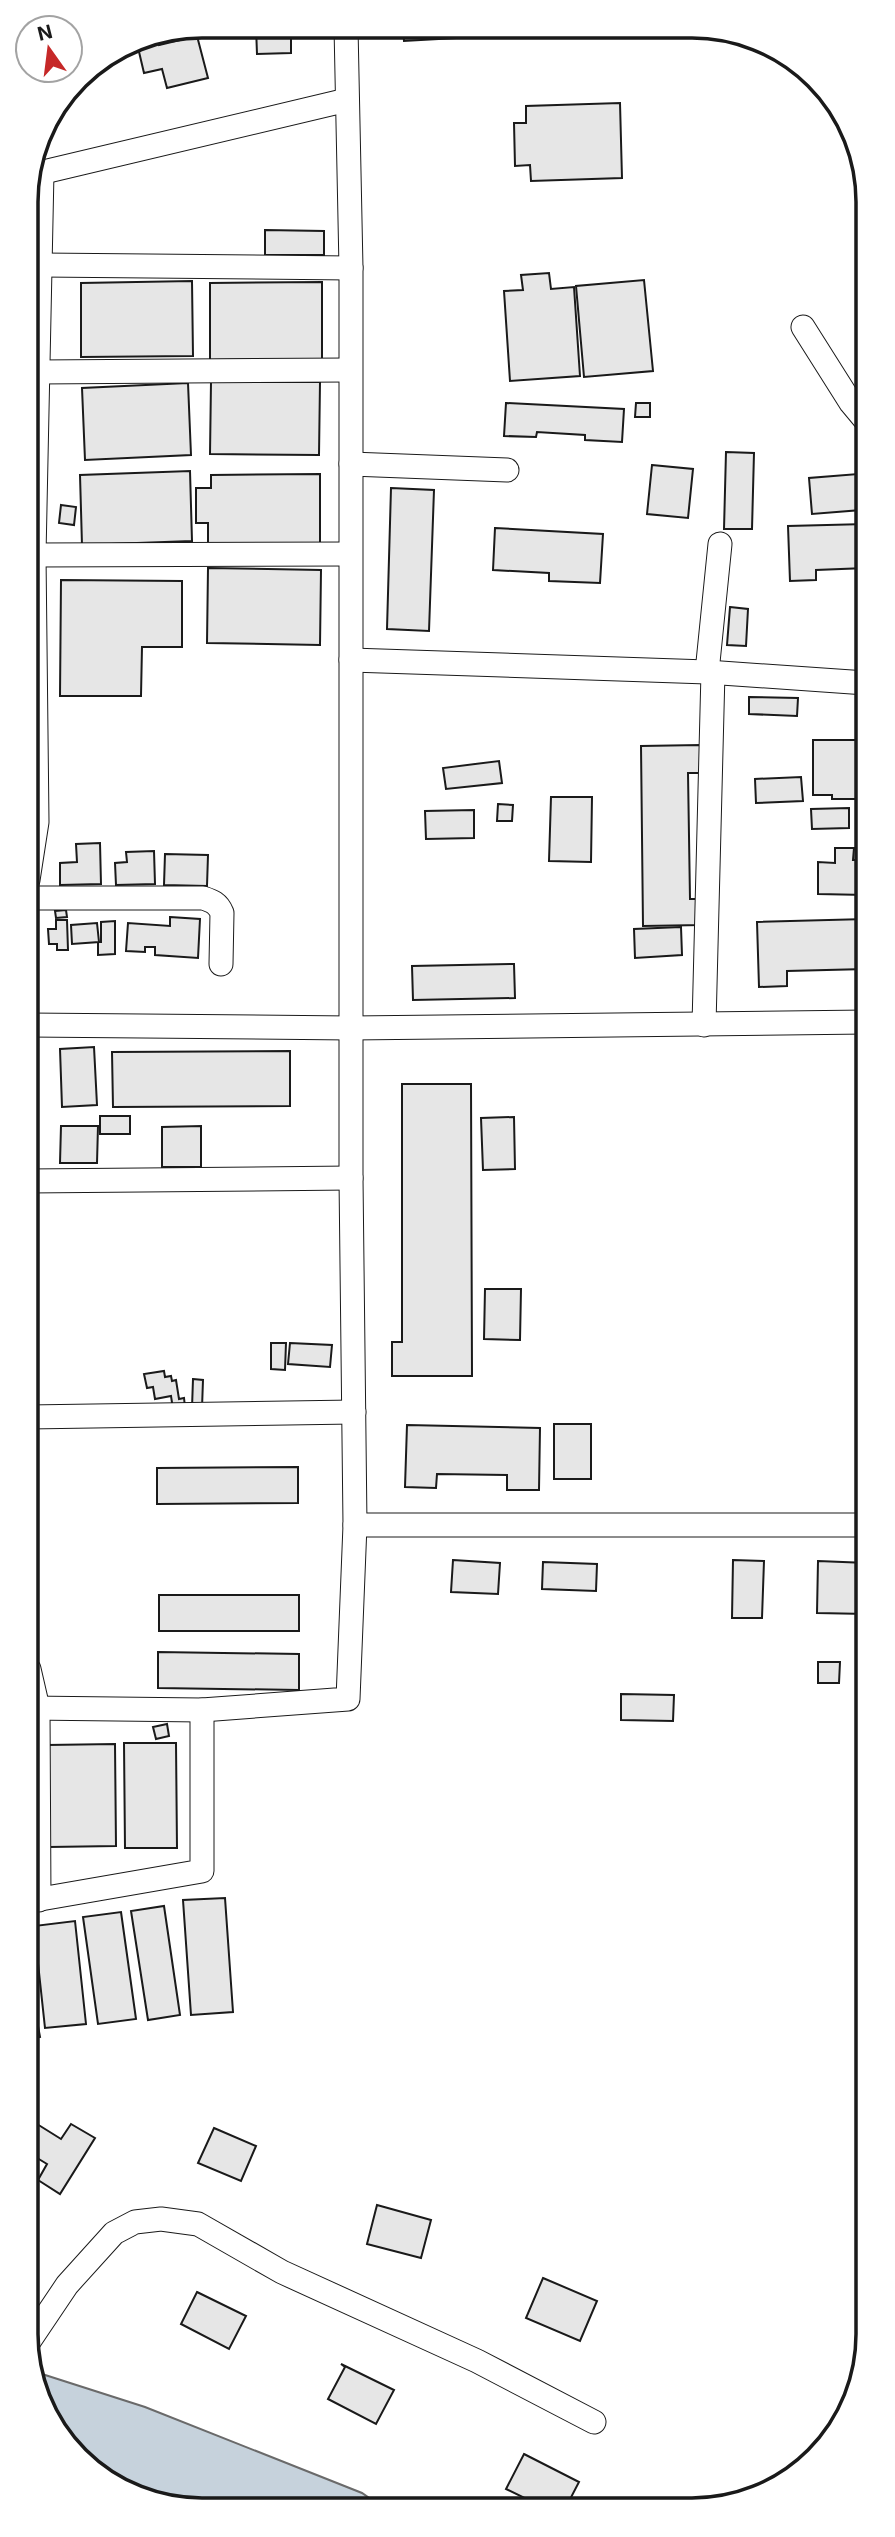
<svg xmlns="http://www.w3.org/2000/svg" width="895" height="2537" viewBox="0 0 895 2537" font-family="Inter,sans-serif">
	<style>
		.water { fill: #c6d2dc; stroke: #6a6a6a; stroke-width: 2 }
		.building { fill: #e6e6e6; stroke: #1a1a1a; stroke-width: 2 }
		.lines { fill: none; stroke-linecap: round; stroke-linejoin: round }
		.minor-casing { stroke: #1a1a1a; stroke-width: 25 }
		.minor { stroke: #fff; stroke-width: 23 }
		.rim { fill: none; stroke: #1a1a1a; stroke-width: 3.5 }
	</style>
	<rect width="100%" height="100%" fill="#fff"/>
	<!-- water -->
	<path class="water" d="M42,2374l103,33 217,86 20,14h-214l-90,-47 -43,-80z"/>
	<!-- building -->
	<g class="building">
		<path d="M256,27h35v26l-34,1z"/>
		<path d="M403,28l209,1 -208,12z"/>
		<path d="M156,35l3,10 38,-9 11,42 -41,10 -5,-19 -18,4 -8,-34z"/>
		<path d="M620,103l2,75 -91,3 -1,-16 -15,1 -1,-43h12v-17z"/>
		<path d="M265,230l59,1v24h-59z"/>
		<path d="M549,273l2,16 23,-2 6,89 -70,5 -6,-90 19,-1 -2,-15z"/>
		<path d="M644,280l9,91 -69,6 -8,-91z"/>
		<path d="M192,281l1,75 -112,1v-74z"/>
		<path d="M322,282v77l-112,1v-77z"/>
		<path d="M211,382h109l-1,73 -109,-1z"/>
		<path d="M188,383l3,72 -106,5 -3,-72z"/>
		<path d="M506,403l118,6 -2,33 -37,-2v-5l-48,-3 -1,5 -32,-1z"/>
		<path d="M636,403h14v14h-15z"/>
		<path d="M726,452l28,1 -2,76h-28z"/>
		<path d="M652,465l41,4 -5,49 -41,-4z"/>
		<path d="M190,471l2,70 -110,4 -2,-70z"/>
		<path d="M320,474v72h-112v-23h-12v-35h15v-13z"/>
		<path d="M858,474l3,36 -49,4 -3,-36z"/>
		<path d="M391,488l43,2 -5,141 -42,-2z"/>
		<path d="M61,505l15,2 -2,18 -15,-2z"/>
		<path d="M866,524v44l-50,2v10l-26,1 -2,-55z"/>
		<path d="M495,528l108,6 -3,49 -51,-2v-8l-56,-3z"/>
		<path d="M208,568l113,2 -1,75 -113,-2z"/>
		<path d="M61,580l121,1v66h-40l-1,49h-81z"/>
		<path d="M730,607l18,2 -2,37 -19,-1z"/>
		<path d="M749,697l49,1 -1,18 -48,-2z"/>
		<path d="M813,740h53v59h-34v-4h-19z"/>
		<path d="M700,745l1,28h-13l2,126h12v26l-59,1 -2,-180z"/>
		<path d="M499,761l3,22 -56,6 -3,-21z"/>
		<path d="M801,777l2,24 -47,2 -1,-24z"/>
		<path d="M551,797h41l-1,65 -42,-1z"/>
		<path d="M498,804l15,1 -1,16h-15z"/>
		<path d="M849,808v20l-37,1 -1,-20z"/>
		<path d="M474,810v28l-48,1 -1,-28z"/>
		<path d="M100,843l1,41 -41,1v-22l17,-1 -1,-18z"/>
		<path d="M835,848h19l-1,12h13v35l-48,-1v-32l17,1z"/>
		<path d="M154,851l1,33 -39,1 -1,-22 12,-1 -1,-10z"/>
		<path d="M165,854l43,1 -1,31 -43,-1z"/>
		<path d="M66,910l1,7 -11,1 -1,-7z"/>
		<path d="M170,917l30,2 -2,39 -43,-3v-8h-10v5l-19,-1 2,-28 42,3z"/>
		<path d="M866,919v50l-79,2v15l-28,1 -2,-65z"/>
		<path d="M56,920h11l1,30h-11v-6h-8l-1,-15h8z"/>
		<path d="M115,921v33l-17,1v-13h3v-20z"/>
		<path d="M97,923l2,19 -27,2 -1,-19z"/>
		<path d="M681,927l1,28 -47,3 -1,-29z"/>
		<path d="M514,964l1,34 -102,2 -1,-34z"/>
		<path d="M94,1047l3,58 -35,2 -2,-58z"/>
		<path d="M290,1051v55l-177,1 -1,-55z"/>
		<path d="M402,1084h69l1,292h-80v-34h10z"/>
		<rect x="100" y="1116" width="30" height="18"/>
		<path d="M514,1117l1,52 -32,1 -2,-52z"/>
		<path d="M61,1126h37l-1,37h-37z"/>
		<path d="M201,1126v41h-39v-40z"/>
		<path d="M485,1289h36l-1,51 -36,-1z"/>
		<path d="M271,1343h15l-1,27 -14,-1z"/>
		<path d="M290,1343l42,2 -2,22 -42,-3z"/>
		<path d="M164,1371l1,6 6,-1 1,5 4,-1 3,19 5,-1 1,9 -12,2 -2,-13 -16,3 -2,-12 -6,1 -3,-14z"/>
		<path d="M193,1379l10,1 -1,28h-10z"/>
		<rect x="554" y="1424" width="37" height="55"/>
		<path d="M407,1425l133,3 -1,62h-32v-15l-70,-1 -1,14 -31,-1z"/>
		<path d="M298,1467v36l-141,1v-36z"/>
		<path d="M453,1560l47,3 -2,31 -47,-2z"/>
		<path d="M733,1560l31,1 -2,57h-30z"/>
		<path d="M818,1561l49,2v51l-50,-1z"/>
		<path d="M543,1562l54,2 -1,27 -54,-2z"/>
		<rect x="159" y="1595" width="140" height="36"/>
		<path d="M158,1652l141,2v36l-141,-2z"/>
		<path d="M818,1662h22l-1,21h-21z"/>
		<path d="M621,1694l53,1 -1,26 -52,-1z"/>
		<path d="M167,1724l2,12 -13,3 -3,-12z"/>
		<path d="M124,1743h52l1,105h-52z"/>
		<path d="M115,1744l1,102 -67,1 -2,-102z"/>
		<path d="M225,1898l8,114 -42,3 -8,-115z"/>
		<path d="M164,1906l16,109 -32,5 -17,-109z"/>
		<path d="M121,1912l15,107 -38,5 -15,-107z"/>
		<path d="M75,1921l11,103 -41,4 -11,-102z"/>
		<path d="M29,1976l11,61 -11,2z"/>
		<path d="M29,2119l32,20 10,-15 24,14 -35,56 -22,-14 9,-16 -18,-11z"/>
		<path d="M214,2128l42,18 -15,35 -43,-18z"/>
		<path d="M377,2205l54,15 -10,38 -54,-14z"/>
		<path d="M543,2278l54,23 -17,40 -54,-23z"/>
		<path d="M197,2292l49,24 -17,33 -48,-25z"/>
		<path d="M341,2364l53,26 -18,34 -48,-25 17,-32z"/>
		<path d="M524,2454l55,28 -13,25h-23l-37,-18z"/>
	</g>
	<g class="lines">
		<defs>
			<g id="minor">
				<path d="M31,175l316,-75"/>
				<path d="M41,265l310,3"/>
				<path d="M803,327l48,76 15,18"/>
				<path d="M37,372l312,-2"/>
				<path d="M351,464l156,6"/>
				<path d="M34,555l315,-1"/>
				<path d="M351,660l356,12 159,11"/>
				<path d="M707,672l13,-128"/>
				<path d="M28,880l9,-58 -3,-267 8,-383"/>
				<path d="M28,898h175c9,3 15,5 19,15l-1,51"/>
				<path d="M28,1025l323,3 516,-6"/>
				<path d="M704,1025l9,-353"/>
				<path d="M28,1181l323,-3"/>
				<path d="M28,1417l326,-5"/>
				<path d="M355,1525h512"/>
				<path d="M29,1669l9,39 1,192"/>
				<path d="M29,1708l173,2 146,-11 7,-174 -4,-347v-910l-5,-241"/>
				<path d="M29,1901l173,-30v-161"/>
				<path d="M30,2340l37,-55 47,-52 21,-11 26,-3 37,5 84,48 195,89 117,61"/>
			</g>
		</defs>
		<!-- minor casing -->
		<use href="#minor" class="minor-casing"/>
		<!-- minor -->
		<use href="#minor" class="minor"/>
	</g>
	<!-- crop -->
	<path d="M0 0H895V2537H0ZM202 38H692A164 164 0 0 1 856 202V2334A164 164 0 0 1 692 2498H202A164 164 0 0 1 38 2334V202A164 164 0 0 1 202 38Z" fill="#fff" fill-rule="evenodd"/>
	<path class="rim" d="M202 38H692A164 164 0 0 1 856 202V2334A164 164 0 0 1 692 2498H202A164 164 0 0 1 38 2334V202A164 164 0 0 1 202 38Z"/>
	<!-- north arrow -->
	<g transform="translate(49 49) rotate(346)"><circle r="33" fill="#ffffff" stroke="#a3a3a3" stroke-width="2"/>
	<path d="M0-5L12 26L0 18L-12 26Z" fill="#c62828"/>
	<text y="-10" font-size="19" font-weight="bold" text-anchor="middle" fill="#1a1a1a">N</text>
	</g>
</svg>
